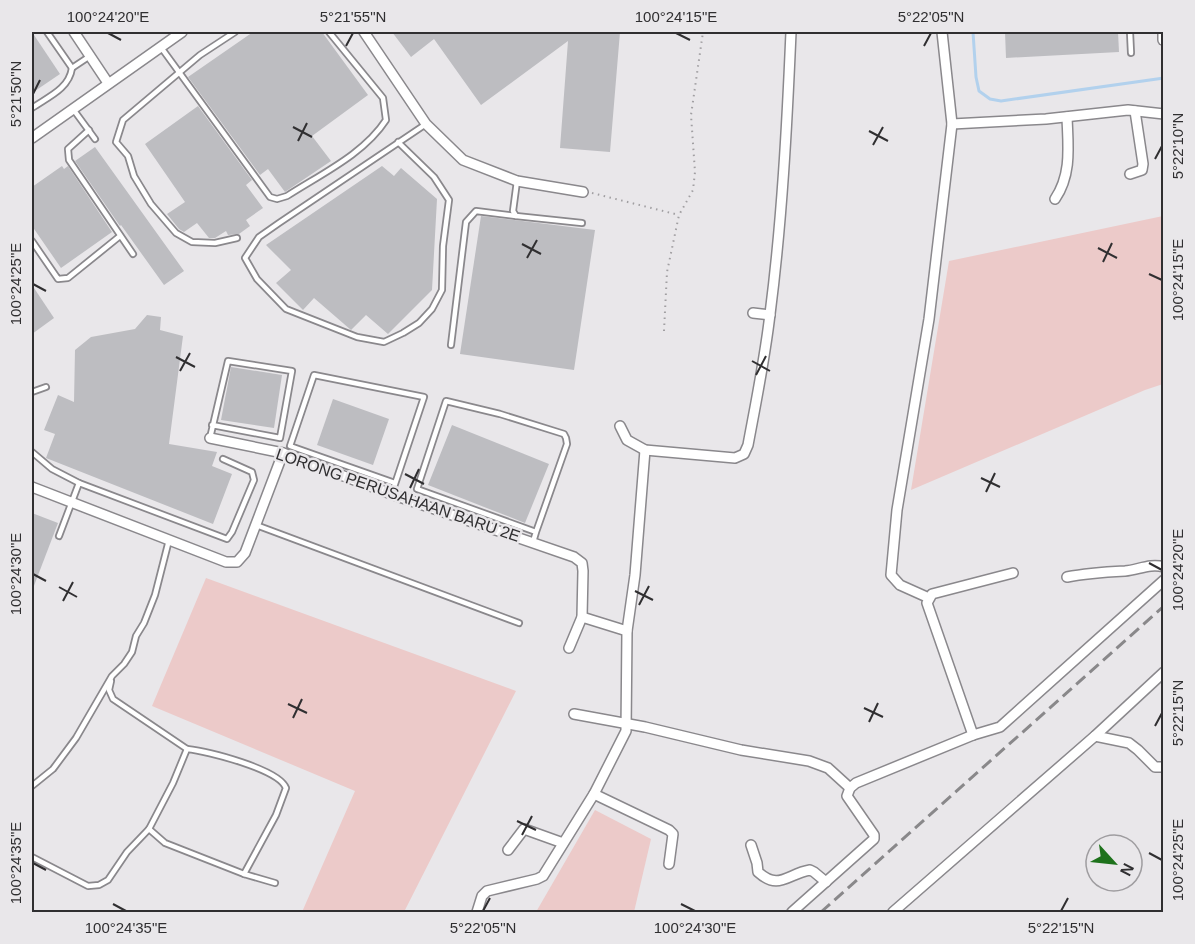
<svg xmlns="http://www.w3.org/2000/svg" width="1195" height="944" viewBox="0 0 1195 944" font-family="Arial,sans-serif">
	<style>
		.green { fill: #eccac9 }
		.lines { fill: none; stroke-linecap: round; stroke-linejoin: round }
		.stream { stroke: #b2d1ed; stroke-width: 3 }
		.building { fill: #bdbdc1 }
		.service-casing { stroke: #8a888c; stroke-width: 8 }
		.minor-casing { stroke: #8a888c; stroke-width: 12 }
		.path { stroke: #a19fa2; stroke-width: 2; stroke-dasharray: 1.5 4.5; stroke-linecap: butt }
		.service { stroke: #fff; stroke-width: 4.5 }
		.minor { stroke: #fff; stroke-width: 9 }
		.rail { stroke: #89888a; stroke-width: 3; stroke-dasharray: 12 6; stroke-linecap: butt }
		.ticks { fill: none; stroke: #302f31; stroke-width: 2 }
		.labels { text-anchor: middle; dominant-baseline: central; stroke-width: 5; stroke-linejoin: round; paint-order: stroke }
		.street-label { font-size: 16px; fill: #302f31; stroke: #e9e7ea }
		.neatline { fill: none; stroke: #302f31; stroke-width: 2 }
		.ticks-label { font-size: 15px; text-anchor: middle; fill: #302f31 }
	</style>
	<rect width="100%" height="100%" fill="#e9e7ea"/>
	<!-- green -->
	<g class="green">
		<path d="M1163,216v168l-18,6 -234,100 38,-229z"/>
		<path d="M206,578l310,113 -112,221h-102l53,-121 -203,-85z"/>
		<path d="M595,810l56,29 -17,73h-98z"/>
	</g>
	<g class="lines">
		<!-- stream -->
		<path class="stream" d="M973,32l3,45 3,14 11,8 11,2 163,-23"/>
	</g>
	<!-- building -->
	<g class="building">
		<path d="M32,32l28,42 -28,19z"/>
		<path d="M253,32h69l46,63 -56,41 19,25 -46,31 -17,-23 -8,6 -72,-98z"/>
		<path d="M392,32h228l-10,120 -50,-4 8,-107 -87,64 -47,-66 -23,18z"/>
		<path d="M1005,32h113l1,20 -113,6z"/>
		<path d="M198,106l54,74 -6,5 17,23 -17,12 4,6 -11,8 -11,1 -2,-4 -11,7h-6l-12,-15 -13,9 -5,-3 -12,-15 18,-12 -40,-58z"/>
		<path d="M95,147l89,124 -20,14 -43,-60 -1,1 -45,-65z"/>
		<path d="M62,166l2,3 4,-3 44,66 -51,36 -29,-42v-39z"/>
		<path d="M382,166l12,10 7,-8 36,31 -5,91 -44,44 -22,-19 -15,15 -37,-32 -11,12 -27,-27 15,-13 -25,-25z"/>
		<path d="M481,216l114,14 -21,140 -114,-16z"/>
		<path d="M32,285l22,33 -22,16z"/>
		<path d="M147,315l14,2 -1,13 23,6 -14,108 48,8 -5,14 20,8 -19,50 -167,-66 9,-24 -11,-4 14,-35 16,7 1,-52 16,-13 44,-8z"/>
		<path d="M231,367l51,8 -8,53 -53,-8z"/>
		<path d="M333,399l56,20 -16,46 -56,-20z"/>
		<path d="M452,425l97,39 -24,59 -97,-38z"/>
		<path d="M32,513l26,10 -26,68z"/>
	</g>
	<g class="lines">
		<defs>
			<g id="service">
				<path d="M47,32l25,36 18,-12"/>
				<path d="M235,32l-35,23 -77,65 -7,22 12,14 6,20 17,28 25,29 16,9 23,1 22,-5"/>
				<path d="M1130,32l1,21"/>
				<path d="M160,46l110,151 7,2 10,-3c34,-22 77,-42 99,-76l-3,-22 -54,-66"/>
				<path d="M32,108c16,-11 37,-19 40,-40"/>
				<path d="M73,109l22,30"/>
				<path d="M89,130l-21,19 1,11 64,94"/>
				<path d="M398,142l36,35 15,23 -6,46 -1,44 -10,19 -13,14 -16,10 -19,9 -27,-5 -71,-28 -29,-30 -12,-21 14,-21 20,-14 147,-99"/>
				<path d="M517,181l-4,30 3,5 66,7"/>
				<path d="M32,241l26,38 10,-1 52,-42"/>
				<path d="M451,345l15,-123 10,-11 40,5"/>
				<path d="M32,392l14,-5"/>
				<path d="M210,438l18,-77 64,10 -12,67 -68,-13"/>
				<path d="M32,452l20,17 27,14"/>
				<path d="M392,493l32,-96 -110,-22 -24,71 105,37"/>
				<path d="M256,525l263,98"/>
				<path d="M59,536l20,-53 148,56 5,-7 22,-52 -2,-8 -29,-13"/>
				<path d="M533,542l3,-10 31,-88 -1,-6 -2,-4 -64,-20 -54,-13 -29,88 119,43"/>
				<path d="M111,681l-2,9 4,9 74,50"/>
				<path d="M32,786l21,-17 23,-31 36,-62 12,-12 8,-12 4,-16 8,-13 11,-28 14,-55"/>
				<path d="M149,829l16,14 79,31 31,9"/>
				<path d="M32,857l56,29 11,-1 9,-5 19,-28 22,-23 24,-46 14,-34c20,2 92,20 99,39l-10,27 -32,59"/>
			</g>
			<g id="minor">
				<path d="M74,32l34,51"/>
				<path d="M364,32l62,92 37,36 54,21 66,11"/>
				<path d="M1163,40v-8"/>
				<path d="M952,124l94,-5 82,-9 36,4"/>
				<path d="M32,138l150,-106"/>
				<path d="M1130,174l12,-4 1,-6 -8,-53"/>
				<path d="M1055,199c17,-25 13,-53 12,-82"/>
				<path d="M753,313l17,2"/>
				<path d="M620,426l7,14 18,10 90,8 9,-4 4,-9c8,-43 17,-87 22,-131 12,-93 17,-188 21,-282"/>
				<path d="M210,438l73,15 108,41 183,63 8,6 1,8 -1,46 -13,31"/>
				<path d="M32,487l194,75h11l8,-9 38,-100"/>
				<path d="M1067,577c20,-4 38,-5 58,-6 13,-1 25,-8 39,-4"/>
				<path d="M929,598l-29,-13 -9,-10 6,-65 32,-191 23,-195 -10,-92"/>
				<path d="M582,617l45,14"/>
				<path d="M574,714l71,13 96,23 68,11 19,7 22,20"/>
				<path d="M973,735l-46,-132 5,-9 81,-21"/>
				<path d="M1095,736l34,7 9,7 17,17h9"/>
				<path d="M594,794l75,36 4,4 -4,30"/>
				<path d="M751,845l6,18 1,9c21,19 29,2 52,-2l4,2 12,10"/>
				<path d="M508,850l16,-21 39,14"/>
				<path d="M477,912l5,-16 5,-5 50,-12 6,-3 51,-82 32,-63 1,-100 8,-56 10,-125"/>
				<path d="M792,912l82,-73v-4l-27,-39 3,-8 6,-5 117,-48 27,-8 164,-147"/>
				<path d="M893,912l202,-176 69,-64"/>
			</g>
		</defs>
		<!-- service casing -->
		<use href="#service" class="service-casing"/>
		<!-- minor casing -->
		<use href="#minor" class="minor-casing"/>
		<!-- path -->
		<g class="path">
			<path d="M592,193l87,22"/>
			<path d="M664,331l3,-59 12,-57 14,-25 2,-18 -4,-57 12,-83"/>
		</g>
		<!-- service -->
		<use href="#service" class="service"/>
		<!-- minor -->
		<use href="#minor" class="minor"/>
		<!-- rail -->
		<path class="rail" d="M821,912l343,-306"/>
	</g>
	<!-- ticks -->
	<path class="ticks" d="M108,33l13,7M676,33l14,7M346,46l7,-13M924,46l7,-13M33,94l7,-14M293,127l19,10M869,131l19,10M298,141l9,-18M873,145l10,-18M1155,159l7,-13M522,244l19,10M1098,248l19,10M527,258l10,-18M1103,262l9,-19M1149,274l13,6M33,284l13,7M176,357l19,10M752,361l18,10M180,371l10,-18M756,375l10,-19M405,474l19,10M981,478l19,9M410,488l9,-19M986,492l9,-19M1149,563l13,7M33,574l13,7M59,587l18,10M635,591l18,9M63,601l10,-19M639,605l10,-19M288,704l19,9M864,708l19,9M293,718l9,-19M869,722l9,-19M1155,726l7,-13M517,821l19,9M522,835l10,-19M1149,853l13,7M33,863l13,7M113,904l13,7M681,904l14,7M483,911l7,-13M1061,911l7,-13"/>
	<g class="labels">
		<!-- street labels -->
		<g class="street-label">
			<text transform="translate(398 495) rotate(19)">LORONG PERUSAHAAN BARU 2E</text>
		</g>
	</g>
	<!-- border -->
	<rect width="1195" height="944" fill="none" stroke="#e9e7ea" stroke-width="66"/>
	<!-- north arrow -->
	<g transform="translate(1114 863) rotate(117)"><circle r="28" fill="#e9e7ea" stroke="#9f9da0" stroke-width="1.5"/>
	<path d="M0-4.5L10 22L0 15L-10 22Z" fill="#1e721c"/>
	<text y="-9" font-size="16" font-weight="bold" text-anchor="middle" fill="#302f31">N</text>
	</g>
	<rect x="33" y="33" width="1129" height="878" class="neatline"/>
	<g class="ticks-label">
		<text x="108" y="22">100°24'20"E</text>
		<text x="353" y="22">5°21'55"N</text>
		<text x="676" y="22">100°24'15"E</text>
		<text x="931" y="22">5°22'05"N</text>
		<text transform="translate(16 94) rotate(-90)" y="5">5°21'50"N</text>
		<text transform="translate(1178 146) rotate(-90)" y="5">5°22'10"N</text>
		<text transform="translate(1178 280) rotate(-90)" y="5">100°24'15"E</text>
		<text transform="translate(16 284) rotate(-90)" y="5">100°24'25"E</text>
		<text transform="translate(1178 570) rotate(-90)" y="5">100°24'20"E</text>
		<text transform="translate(16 574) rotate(-90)" y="5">100°24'30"E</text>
		<text transform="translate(1178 713) rotate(-90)" y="5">5°22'15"N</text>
		<text transform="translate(1178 860) rotate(-90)" y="5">100°24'25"E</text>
		<text transform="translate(16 863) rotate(-90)" y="5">100°24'35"E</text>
		<text x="126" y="933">100°24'35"E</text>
		<text x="483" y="933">5°22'05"N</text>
		<text x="695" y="933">100°24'30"E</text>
		<text x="1061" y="933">5°22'15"N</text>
	</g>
</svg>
